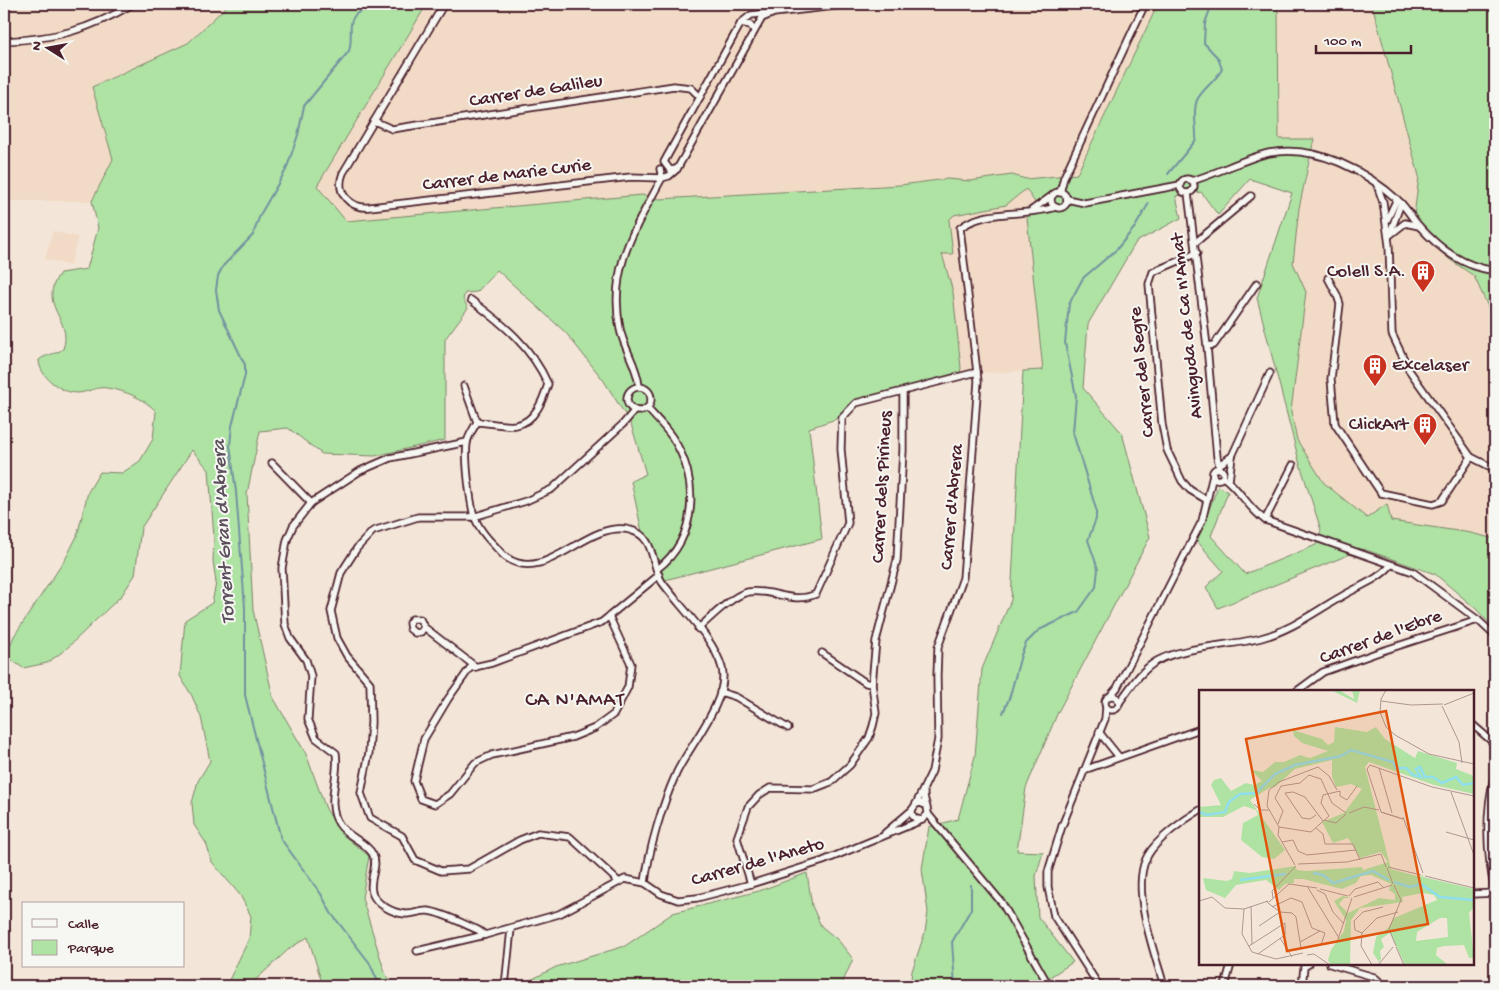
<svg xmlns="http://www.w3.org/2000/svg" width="1499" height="990" viewBox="0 0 1499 990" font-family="'Gochi Hand',sans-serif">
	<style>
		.built { fill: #f1dbc6 }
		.green { fill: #afe3a4; stroke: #7c8168 }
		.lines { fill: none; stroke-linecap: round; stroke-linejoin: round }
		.stream { stroke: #73929f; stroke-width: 2 }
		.minor-casing { stroke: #4a1f2b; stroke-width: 9 }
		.minor { stroke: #f6f6f2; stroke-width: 5.5 }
		.labels { text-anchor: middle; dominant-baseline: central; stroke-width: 4; stroke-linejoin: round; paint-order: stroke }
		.street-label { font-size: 19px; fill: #4a1f2b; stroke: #f6f6f2 }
		.poi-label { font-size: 19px; fill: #4a1f2b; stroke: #f6f6f2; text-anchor: end }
		.water-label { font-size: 20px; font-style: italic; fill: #5b4f5b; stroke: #f6f6f2 }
		.neighbourhood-label { font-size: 20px; letter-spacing: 1px; fill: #4a1f2b; stroke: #f6f6f2 }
		.inset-river { fill: none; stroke: #8fdeec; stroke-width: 2.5 }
		.inset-road { fill: none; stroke: #af9693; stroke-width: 1 }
		.view { fill: #e0560e; fill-opacity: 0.15; stroke: #e0560e; stroke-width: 2.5 }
		.inset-edge { fill: none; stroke: #4a1f2b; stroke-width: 2.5 }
	</style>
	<rect width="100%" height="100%" fill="#f3e6d8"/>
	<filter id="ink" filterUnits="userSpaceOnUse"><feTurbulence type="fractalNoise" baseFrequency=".02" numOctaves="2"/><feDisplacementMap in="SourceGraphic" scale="10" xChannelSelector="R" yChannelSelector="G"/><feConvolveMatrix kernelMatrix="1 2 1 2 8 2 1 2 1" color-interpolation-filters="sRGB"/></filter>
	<g filter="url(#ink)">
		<!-- built -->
		<g class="built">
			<path d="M4,4h225l-41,39 -96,44 21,72 -21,42h-88z"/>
			<path d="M427,4h731l-81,170 -51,5 -14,-4 -42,6 -23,-2 -47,6 -240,14 -18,-4 -296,26 -29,-35z"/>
			<path d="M1278,4h94l47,172 -5,48 35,35 25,17 21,46v217l-24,-6 -103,-15 -44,-35 -27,-43 -6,-29 15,-118 -13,-30 6,-55 11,-42 4,-27h-35z"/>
			<path d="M1026,189l11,16 -11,3 17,162 -57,3 -26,-1 1,-4 -6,-58 -13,-56h11l-4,-34 5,-5 52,-10z"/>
			<path d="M53,231l25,6 -8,29 -25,-7z"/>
		</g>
		<!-- green -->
		<g class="green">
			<path d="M229,4h198l-110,182 29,35 296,-26 18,4 240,-14 47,-6 23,2 42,-6 14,4 51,-5 81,-170h120l1,135h35l-15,69 -6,55 13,29 -15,119 6,29 27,43 43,35 20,-14 4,17 80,12 24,6v90l-20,-21 -40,-34 -72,-25 -145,59 -12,-21 17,-16 -26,-30 21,-55 10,6 -17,44 34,38 71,-29 5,-15 -22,-69 -42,-163 35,-105 -42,-14 -32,36 -17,-23 -25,4 5,22 -45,24 -48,82 -5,64 39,45 28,104 -92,175 -32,76 -9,63 26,1 -7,24 2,41 35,45 -37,24h-126l2,-15 13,-39 3,-20 -6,-43 7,-42 29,-8 17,-63 7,-87 29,-69 12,-229 20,-1 -17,-162 10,-4 -10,-15 -20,16 -52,10 -5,5 4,34h-11l11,38 8,76 -1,4 -105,28 -8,6 -8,12 -30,10 13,111 -157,41 -11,-33 -12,-15 -11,-51 15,-7 -15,-50 -27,-43 -38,-48 -69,-63 -20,22 -12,1 -2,6 5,9 -23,31v101l-70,16 -53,-2 -34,-26 -28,3 -13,63 6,116 20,87 33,57 20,55 17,26 26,21 -7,42 23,75 7,13h-69l-15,-49 -18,11 -41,38h-23l23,-47 2,-23 -11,-21 -28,-33 -6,-19 -12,-18 -2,-22 6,-22 12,-20 -9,-44 -9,-21 -12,-20 5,-56 27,-17 4,-20 -3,-22 1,-23 -5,-68 -17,-20 -51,78 -6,47 -13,20 -57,55 -18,13 -24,5 -17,-12 8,-20 52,-78 11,-22 11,-44 12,-20 22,1 18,-12 13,-22 3,-28c-13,-13 -30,-20 -49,-23 -11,-2 -20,5 -30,5 -16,0 -38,-17 -38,-33 7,-6 16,-5 24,-11 11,-30 -27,-43 -3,-76l27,-4 11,-41 -6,-27 21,-42 -21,-72 96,-44z"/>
			<path d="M1372,4h123v318l-21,-46 -25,-17 -36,-35 6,-48z"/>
			<path d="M807,873l5,33 9,20 17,14 15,19 -12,27h-322l37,-19 69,-21 48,-33 86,-22z"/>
		</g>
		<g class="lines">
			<!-- stream -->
			<g class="stream">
				<path d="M1168,174l28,-34c1,-12 -4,-28 1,-40 6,-12 19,-19 25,-31l-4,-11 -14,-15 1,-20 7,-19"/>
				<path d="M1003,713l7,-17 11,-41 5,-12 13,-13 39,-18 18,-25 2,-18 -10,-29 8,-21v-10l-23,-76 3,-37 -11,-53 4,-39 14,-26 33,-28 19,-23 14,-24"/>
				<path d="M380,986l-11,-24 -38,-49 -10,-19 -40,-55 -36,-144v-88l-9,-115 -6,-47 2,-19 13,-51v-10l-26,-55 -3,-20 2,-14 5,-10 30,-31 7,-20 26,-45 12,-35 6,-29 45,-55c3,-10 1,-18 2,-27 2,-19 30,-16 44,-17l2,-3"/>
				<path d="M955,986l-3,-44 19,-33v-24"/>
			</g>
			<defs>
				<g id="minor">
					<path d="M444,4l-101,169c-8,20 7,36 27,34l261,-30 31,1 7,-2 8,-7 85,-151 12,-5 79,-9"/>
					<path d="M741,23l10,-8 18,-2"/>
					<path d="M4,41c51,-2 85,-11 129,-37"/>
					<path d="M374,121l18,8 282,-43 17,2 9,9"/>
					<path d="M677,169l-7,1 -6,-8 77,-139 9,2 4,5"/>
					<circle cx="1187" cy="186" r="7"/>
					<path d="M1191,181c26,-7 51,-22 78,-28 48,-9 97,18 131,49 7,7 12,16 19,24 22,24 43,40 76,45"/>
					<path d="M1377,185l6,17 6,43 3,89 17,36 62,87 24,12"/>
					<circle cx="1059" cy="200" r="8"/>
					<path d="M1060,193l4,-16 81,-173"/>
					<path d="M1188,193l19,153 10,111 3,12"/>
					<path d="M1067,199l18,4 95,-18"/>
					<path d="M1032,210l21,-15"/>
					<path d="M1387,220l10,-21"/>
					<path d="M1391,234l14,-11 14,3"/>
					<path d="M1389,236l12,-33"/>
					<path d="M1196,242l55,-46"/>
					<path d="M1197,253l-44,19 -4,12 13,140 5,26 15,31 8,9 17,10"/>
					<path d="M1328,278l9,17 3,9 -9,75 4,45 46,69 52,11 9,-3 29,-44"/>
					<path d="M471,300c32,24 60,46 77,84 -5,16 -13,38 -32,41 -11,2 -28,-3 -39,-3"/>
					<path d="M1207,346l7,-1 43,-62"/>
					<path d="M464,386l13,36"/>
					<path d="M639,386c-2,-21 -15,-37 -19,-57 -12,-61 15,-100 42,-151l-2,-9"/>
					<circle cx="639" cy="399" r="12"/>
					<path d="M647,408c9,10 18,19 25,29 28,41 26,102 -15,132"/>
					<path d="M477,422c-3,6 -9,14 -10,21 -2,15 2,48 5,64 2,15 11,27 22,38 4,4 8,10 13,13 40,27 80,-39 123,-28 26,6 20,34 32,52 18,25 52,56 60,86 8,32 -34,79 -46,106 -14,31 -27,75 -31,109"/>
					<path d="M467,442l-77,16 -30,13 -49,32 -18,23 -6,14 -5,28 3,56 5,14 16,22 5,16 -3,43 8,19 20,15c4,23 -11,50 3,71 8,13 28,18 34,31 6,12 -5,24 -1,37 3,12 21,21 33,22 8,1 16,-4 23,-3 16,2 35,13 50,19l7,5 74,-21 66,-35 20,4 16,11 17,6 19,-2 54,-14 72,-23 99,-41"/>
					<path d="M272,463l39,40"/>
					<path d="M1219,465l13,-9 38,-83"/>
					<circle cx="1218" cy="474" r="5.5"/>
					<path d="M1223,477c16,11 25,31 42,43l148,52 65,48 17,16"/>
					<path d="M1229,481l3,-25"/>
					<path d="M1265,520l28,-55"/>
					<path d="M609,616l22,48 -3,23 -14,27 -19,14 -22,9 -81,18 -17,8 -25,31 -15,10 -14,-5 -7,-18 10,-42 24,-40 22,-31 22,-5 110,-41 57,-47"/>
					<path d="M424,627l-3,5 -6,1 -5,-4 -1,-6 3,-4h8l4,8 52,40"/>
					<path d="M698,629c12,-11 35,-34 50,-37 24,-4 44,13 68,2l32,-71 -7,-74 1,-31 14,-15 121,-31"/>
					<path d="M822,653l44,30 6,1"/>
					<path d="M1297,691l26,-19 56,-20 99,-32"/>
					<path d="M720,692l16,5 52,31"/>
					<path d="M1111,695l6,-7 85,-167 11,-46"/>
					<circle cx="1112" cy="703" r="7"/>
					<path d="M1119,703c11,-15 22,-33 38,-42 27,-15 74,-15 104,-23 30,-8 52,-25 78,-40 17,-11 38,-17 51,-32"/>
					<path d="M1473,725l22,19"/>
					<path d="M1099,732l20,25"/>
					<path d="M1084,770l116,-41"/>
					<path d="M1495,774c-10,37 -9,79 0,116"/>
					<path d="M924,791c-1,9 4,15 4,23l-6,6 -6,-1 -4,-4v-5l4,-6 5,-1 5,3"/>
					<path d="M916,804l16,-33 6,-32 -1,-63 1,-29 25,-69 9,-114 6,-83 -18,-153c26,-20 66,-11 96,-21"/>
					<path d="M928,814l74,89 47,83"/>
					<path d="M885,833l27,-23"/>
					<path d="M619,882l-49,-45 -32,-4 -18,7 -51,29 -28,2 -26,-11 -13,-24 -32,-18 -9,-25 8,-40 2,-31 -1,-39 -23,-27 -10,-18 -6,-27 10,-38 16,-25 16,-17 45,-14h55l53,-16 26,-12 71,-65 12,-14"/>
					<path d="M751,884l-14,-46 11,-31 11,-12 11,-7 43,1 18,-7 19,-17 19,-27 4,-12 3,-13 -4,-29 4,-43 21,-81 6,-110v-57"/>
					<path d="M1473,894l22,-1"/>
					<path d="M417,951l68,-16"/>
					<path d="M1330,964l44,13 11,9"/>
					<path d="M505,986l6,-57"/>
					<path d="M1099,986l-45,-70 -6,-29v-15l14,-46 43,-107 1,-12"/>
					<path d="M1164,986c-9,-33 -35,-99 -16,-131 9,-16 37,-36 52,-45"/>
					<path d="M1225,986l6,-22"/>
					<path d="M1302,986l2,-19 5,-3"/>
				</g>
			</defs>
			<!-- minor casing -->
			<use href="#minor" class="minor-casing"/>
			<!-- minor -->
			<use href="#minor" class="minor"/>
		</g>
	</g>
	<!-- icons -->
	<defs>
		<symbol id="building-pin" viewBox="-11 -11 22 30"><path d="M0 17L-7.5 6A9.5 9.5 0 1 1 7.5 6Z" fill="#c8321e" stroke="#f6f6f2"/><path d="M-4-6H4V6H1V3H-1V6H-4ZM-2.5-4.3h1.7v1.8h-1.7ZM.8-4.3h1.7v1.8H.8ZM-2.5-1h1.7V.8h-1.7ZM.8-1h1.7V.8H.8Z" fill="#fff"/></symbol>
	</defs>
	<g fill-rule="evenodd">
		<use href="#building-pin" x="1409" y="258" width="28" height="38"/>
		<use href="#building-pin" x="1361" y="352" width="28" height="38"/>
		<use href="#building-pin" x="1411" y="411" width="28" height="38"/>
	</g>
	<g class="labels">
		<!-- street labels -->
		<g class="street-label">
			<text transform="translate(536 92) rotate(-9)">Carrer de Galileu</text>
			<text transform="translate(507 176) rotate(-7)">Carrer de Marie Curie</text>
			<text transform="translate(1188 326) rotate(-96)">Avinguda de Ca n'Amat</text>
			<text transform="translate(1143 372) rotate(-96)">Carrer del Segre</text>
			<text transform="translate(883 487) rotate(-87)">Carrer dels Pirineus</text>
			<text transform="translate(953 507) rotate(-85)">Carrer d'Abrera</text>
			<text transform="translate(1381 638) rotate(-20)">Carrer de l'Ebre</text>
			<text transform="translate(758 863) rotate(-16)">Carrer de l'Aneto</text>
		</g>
		<!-- poi labels -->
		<g class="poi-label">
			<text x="1406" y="272">Colell S.A.</text>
			<text x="1392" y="366" text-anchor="start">Excelaser</text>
			<text x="1408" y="425">ClickArt</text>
		</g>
		<!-- water labels -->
		<g class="water-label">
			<text transform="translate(225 532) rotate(-93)">Torrent Gran d'Abrera</text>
		</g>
		<!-- neighbourhood labels -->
		<g class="neighbourhood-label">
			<text x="575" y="701">CA N'AMAT</text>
		</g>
	</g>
	<!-- overview -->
	<g transform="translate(1199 690)">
		<rect width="275" height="275" fill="#f3e6d8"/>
		<path d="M132,0h8l15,9 -2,-9h8l-3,13zM136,37l32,5 9,-5 9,12 30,19 3,-7 39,12 -1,6 18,7v18l-40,-9 -65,-23 -4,5 26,102 30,8 2,-3v3l51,12v18l-5,6 5,45h-5l-5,-13 -20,1 -7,2 -1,7 11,9 10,1h-52l-15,-32 -9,6 3,8 -4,4 1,8 -2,3 -6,-9 3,-16 12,-9 6,-10 43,-18 -3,-5 -11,-2 -21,4 1,5 -43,6 -9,12 -1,45h-19l-3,-5 3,-10 13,-19 2,-11 -12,-19 9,-5 8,2h-7l-5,6 9,9 31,-15 16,2v-6l-6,-4 2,-6 -20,-9 -10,1 -5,7 -14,6 -39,-10h-9v4l-9,1 -6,6 -13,-10 -30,5 -11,13 -19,-8 -3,-12 24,3 5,-2 2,-8 16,2 45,-7 2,4 9,1 56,-4 1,3 25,-8 -7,-10 -21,6 -12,-20 -15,5 -11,-21 22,-9 18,-24 -11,-5 -15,3 -4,-10v-17l-37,9 -20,18 -6,1 -19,12 35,50 -11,9 -12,-2 -21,-17 2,-17 15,-8 -2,-5 -12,-4 -21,11h-24v-10l22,-2 -10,-20 3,-5 7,-2 10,13 15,-8 8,2 8,-4 -11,-11 12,2 12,-10h9l16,-7 10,3 18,-7 -26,-8 -8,-7 -1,-6 29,9 6,6 6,-3zM241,228h7l1,19 -32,4 1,-9z" fill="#afe3a4" fill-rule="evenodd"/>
		<path class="inset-river" d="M0,122l8,3 18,-3 4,-10 11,-8 16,-1 19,-19 20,-9 46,-9 10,-6 42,12 3,6h10l7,7 8,2 -5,-8 4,-2 5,10h8l9,6 14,-6 7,8 11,-2M114,183l10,2 10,8 40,-12 16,9M41,190l46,-6M195,192l16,5 11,-3 19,13 34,3"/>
		<path class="inset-road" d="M187,0l-5,9 -1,13 6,15 9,8 34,19 45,10M182,11l30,4 32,-1M245,15l30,-12M243,16l17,36 3,21M180,78l13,45M141,101v5l7,4 10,-14M252,102l23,63M55,114l6,6h9M182,122l-14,-43 3,-4 62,22 42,9M182,122l22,7M182,122l22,7M150,123l15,-6 15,3M117,125l-6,4 -8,-1 -17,-25 8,-1 12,5 18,24M204,127l20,56M125,130l12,3 10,-9M79,134l5,-13 -8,-13 6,-12 19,-3 9,-8 12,4 11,24 14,10M80,137l-12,-21 2,-16 10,-8 39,-15 11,9 8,14M80,137l32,5 18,-16 -8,-13 2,-8 17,-4M80,137l-1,8 17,30M117,138l7,6 2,10h28l7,16M247,142l28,8M83,152l11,-2 5,11 9,4 49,-5M99,174l49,-2 34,-8 5,13M189,177l33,8M188,178l6,16M226,186l49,12M195,195l7,15 -12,29 7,17M108,196l32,52M121,199l28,7M118,200l8,4 8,18 11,12M150,206l6,-7 23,-7 6,6M155,207l38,-12M74,208l-1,-7 24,-25M0,211l13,-4 13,11 19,1 24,-8 -1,2M70,212l20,-18 28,4M69,213l12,9 12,1 4,4 5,31M52,216l1,38M73,217l19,-9 11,4 10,26 13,5 -4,12M45,219l-2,25 10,18 24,7 27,-6M60,236l21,-14M163,243l-7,-3 -1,-9 9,-9 20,-5M81,248l12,19M101,252l20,-11M50,256l36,-23v12l-27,19M197,257l8,18M102,258l36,-6 15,-44M108,265l7,-1 16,11M173,275l-11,-19 1,-13 15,-15 21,-6M179,275l15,-18"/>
		<path class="view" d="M187,21l42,213 -141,27 -41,-212z"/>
		<rect width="275" height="275" class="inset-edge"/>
	</g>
	<!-- margin -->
	<rect width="1499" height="990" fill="none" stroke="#f6f6f2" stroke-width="20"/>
	<rect x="10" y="10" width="1479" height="970" fill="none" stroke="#4a1f2b" stroke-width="2" filter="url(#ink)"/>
	<!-- legend -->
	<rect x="22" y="902" width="162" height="65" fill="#f6f6f2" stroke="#b1a0a2"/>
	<rect x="32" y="919" width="25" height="8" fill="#f6f6f2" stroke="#b1a0a2"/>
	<text x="68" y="928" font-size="15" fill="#4a1f2b">Calle</text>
	<rect x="32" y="940" width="25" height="15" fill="#afe3a4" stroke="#b1a0a2"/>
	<text x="68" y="952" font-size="15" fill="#4a1f2b">Parque</text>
	<!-- north arrow -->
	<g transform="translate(48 48) rotate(281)" stroke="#f6f6f2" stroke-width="4" paint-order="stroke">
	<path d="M0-4L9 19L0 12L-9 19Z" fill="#4a1f2b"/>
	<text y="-8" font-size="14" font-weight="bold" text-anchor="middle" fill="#4a1f2b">N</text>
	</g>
	<!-- scale -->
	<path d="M1316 45v8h95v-8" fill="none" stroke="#4a1f2b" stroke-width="2.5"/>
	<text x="1324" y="45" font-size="15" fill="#4a1f2b" stroke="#f6f6f2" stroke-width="4" paint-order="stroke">100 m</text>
</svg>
